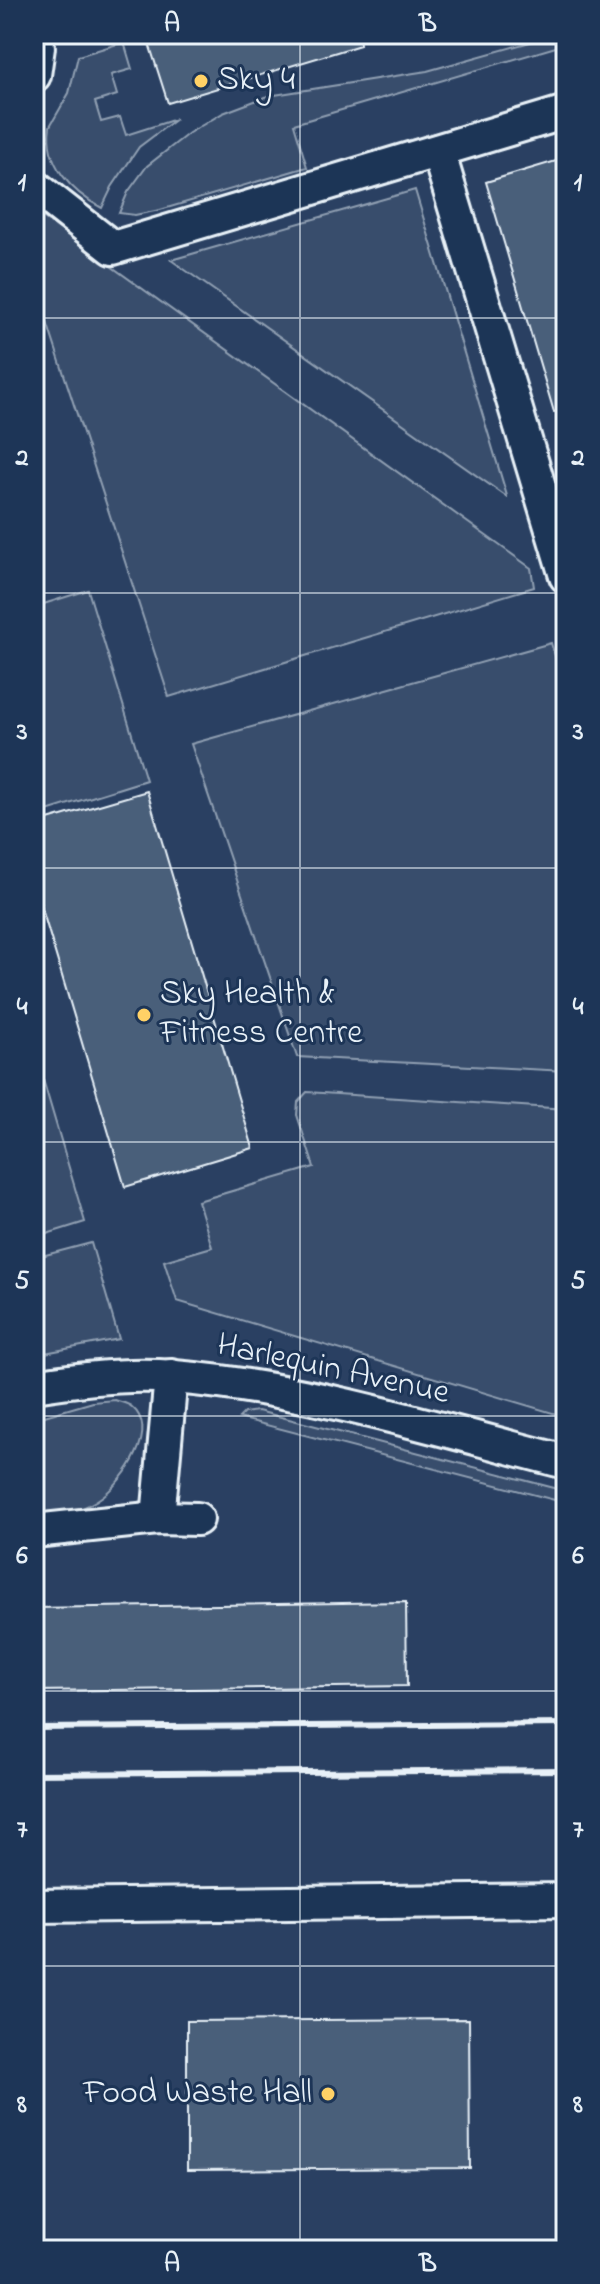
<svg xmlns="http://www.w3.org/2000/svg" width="600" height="2284" viewBox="0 0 600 2284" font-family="'Indie Flower',sans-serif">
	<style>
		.built { fill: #2a4162 }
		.green { fill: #374d6c; stroke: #909fb2; stroke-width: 2 }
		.building { fill: #495e7a; stroke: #e8f1f8; stroke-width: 2 }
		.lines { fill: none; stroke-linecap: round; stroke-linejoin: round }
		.service-casing { stroke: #e8f1f8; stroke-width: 38 }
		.service { stroke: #1d3557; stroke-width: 32 }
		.rail { stroke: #e8f1f8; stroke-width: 6 }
		.grid { fill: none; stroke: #e8f1f8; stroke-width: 2; stroke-opacity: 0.55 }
		.poi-dot { fill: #ffd166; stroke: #1d3557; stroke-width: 3 }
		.labels { text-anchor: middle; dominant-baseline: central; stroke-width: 6; stroke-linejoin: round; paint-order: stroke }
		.poi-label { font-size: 34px; fill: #e8f1f8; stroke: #1d3557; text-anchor: start }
		.street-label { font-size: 34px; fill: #e8f1f8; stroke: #1d3557 }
		.neatline { fill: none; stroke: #e8f1f8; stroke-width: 3 }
		.grid-label { font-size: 26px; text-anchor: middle; font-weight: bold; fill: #e8f1f8 }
	</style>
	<rect width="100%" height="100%" fill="#1d3557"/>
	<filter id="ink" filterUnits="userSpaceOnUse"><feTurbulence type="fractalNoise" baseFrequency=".0125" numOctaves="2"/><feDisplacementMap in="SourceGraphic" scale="16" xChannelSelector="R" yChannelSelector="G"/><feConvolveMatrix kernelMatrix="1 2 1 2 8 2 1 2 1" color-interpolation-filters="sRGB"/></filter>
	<g filter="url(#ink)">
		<!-- built -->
		<rect class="built" x="34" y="34" width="532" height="2216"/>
		<!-- green -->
		<g class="green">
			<path d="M559,34h7v10l-272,80 13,43 -147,43 -25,5 -16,-2 9,-21 19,-26 42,-33 34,-20 45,-17 159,-25z"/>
			<path d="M124,42l8,27 -21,6 6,20 -22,7 6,20 19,-5 6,18 50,-16 -37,28 -27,40 -10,21c-31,-16 -58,-45 -52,-82l19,-33 9,-37z"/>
			<path d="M415,190l92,306v1l-336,-237z"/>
			<path d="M34,214l10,4 487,350 3,19 -365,110 -135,-415z"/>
			<path d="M88,590l58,190 -112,35v-208z"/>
			<path d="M551,643l15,48v380l-269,-14 -106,-313z"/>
			<path d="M34,1049l51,173 -51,16z"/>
			<path d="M307,1092l259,17v308l-389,-116 -13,-40 48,-14 -14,-46 116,-34 -17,-52 1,-13z"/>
			<path d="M91,1243l28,96 -85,16v-97z"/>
			<path d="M115,1400c5,2 13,3 17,7 28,24 -8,73 -29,89 -20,15 -45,21 -69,28v-105l59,-17z"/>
			<path d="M258,1411l308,80v12l-327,-85 5,-5z"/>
		</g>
		<!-- building -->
		<g class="building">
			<path d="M146,34h213l1,11 -192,58z"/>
			<path d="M566,158v253l-12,1 -68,-230z"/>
			<path d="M147,791l106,357 -128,39 -91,-305v-58z"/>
			<path d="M406,1602l1,84 -373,5v-83z"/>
			<path d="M469,2019l1,149 -283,2v-149z"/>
		</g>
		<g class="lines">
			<defs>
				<g id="service">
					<path d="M34,75l4,-28 -3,-13"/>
					<path d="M438,151l128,425"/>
					<path d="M34,186l79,62 453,-136"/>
					<path d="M34,1386c42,-7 97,-13 140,-9 133,11 263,52 392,85"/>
					<path d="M158,1518l13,-142"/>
					<path d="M34,1531l124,-13 39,1"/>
					<path d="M34,1906l532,-6"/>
				</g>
			</defs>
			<!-- service casing -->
			<use href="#service" class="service-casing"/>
			<!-- service -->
			<use href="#service" class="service"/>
			<!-- rail -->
			<g class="rail">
				<path d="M34,1728l532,-4"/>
				<path d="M34,1774l532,-4"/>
			</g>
		</g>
	</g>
	<!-- grid -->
	<path class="grid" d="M300,34v2216M34,318h532M34,593h532M34,868h532M34,1142h532M34,1416h532M34,1691h532M34,1966h532"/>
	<!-- markers -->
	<g class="poi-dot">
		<circle cx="201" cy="81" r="8"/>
		<circle cx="144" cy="1015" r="8"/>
		<circle cx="328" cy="2094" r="8"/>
	</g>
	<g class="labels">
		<!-- poi labels -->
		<g class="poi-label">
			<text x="217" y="81">Sky 4</text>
			<text x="160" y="995">Sky Health &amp;<tspan x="160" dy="39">Fitness Centre</tspan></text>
			<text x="312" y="2094" text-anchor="end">Food Waste Hall</text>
		</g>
		<!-- street labels -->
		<g class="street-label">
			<text transform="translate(333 1370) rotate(12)">Harlequin Avenue</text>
		</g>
	</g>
	<!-- margin -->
	<rect width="600" height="2284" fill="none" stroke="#1d3557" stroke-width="88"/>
	<rect x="44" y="44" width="512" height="2196" class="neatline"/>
	<g class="grid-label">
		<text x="172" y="31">A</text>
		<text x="428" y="31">B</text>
		<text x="22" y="190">1</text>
		<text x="578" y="190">1</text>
		<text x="22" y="465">2</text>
		<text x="578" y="465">2</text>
		<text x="22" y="739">3</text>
		<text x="578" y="739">3</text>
		<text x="22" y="1014">4</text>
		<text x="578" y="1014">4</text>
		<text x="22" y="1288">5</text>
		<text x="578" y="1288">5</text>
		<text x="22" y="1563">6</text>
		<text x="578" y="1563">6</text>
		<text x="22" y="1837">7</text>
		<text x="578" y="1837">7</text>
		<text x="22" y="2112">8</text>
		<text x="578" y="2112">8</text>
		<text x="172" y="2271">A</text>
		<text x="428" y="2271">B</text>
	</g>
</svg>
